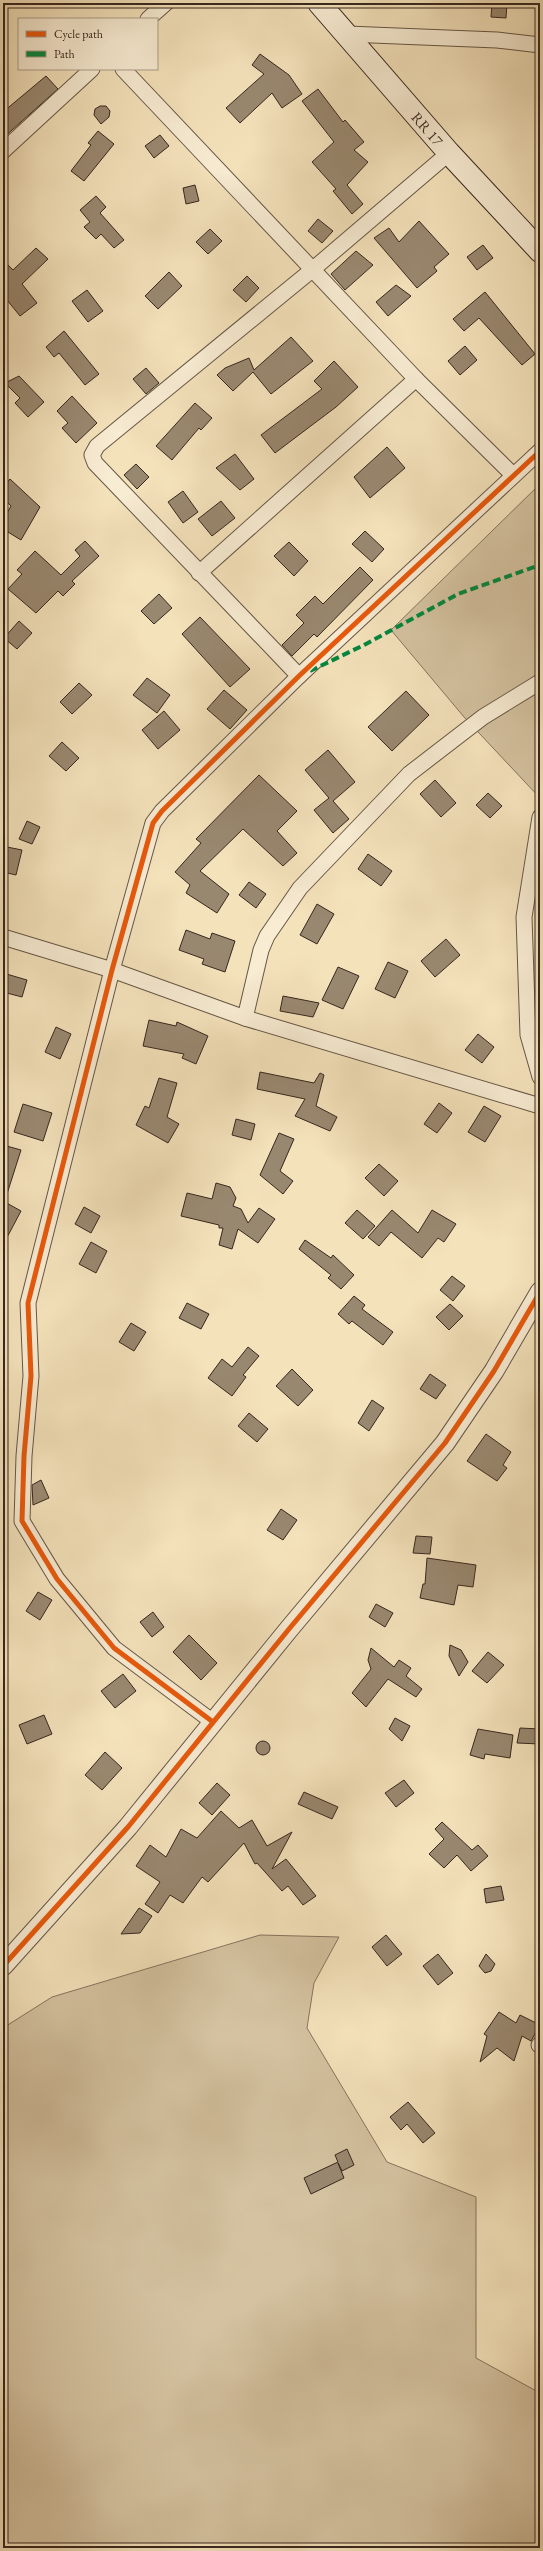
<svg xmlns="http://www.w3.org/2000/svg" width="543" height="2551" viewBox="0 0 543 2551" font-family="'EB Garamond',serif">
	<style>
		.green { fill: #d4c2a0; stroke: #86745f }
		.building { fill: #998870; stroke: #37271e }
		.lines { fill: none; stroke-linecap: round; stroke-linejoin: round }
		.minor-casing { stroke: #665645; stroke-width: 17 }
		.tertiary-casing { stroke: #665645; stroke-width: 21 }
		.secondary-casing { stroke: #37271e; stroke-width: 24 }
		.minor { stroke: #f8ecd3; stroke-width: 15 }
		.tertiary { stroke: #f8ecd3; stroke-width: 19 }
		.secondary { stroke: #f8ecd3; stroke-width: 22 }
		.quiet { stroke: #00873e; stroke-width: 4; stroke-dasharray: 8 4; stroke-linecap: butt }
		.cycleway-casing { stroke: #f8ecd3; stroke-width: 8 }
		.cycleway { stroke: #e8590c; stroke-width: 5 }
		.labels { text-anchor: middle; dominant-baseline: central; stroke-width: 3; stroke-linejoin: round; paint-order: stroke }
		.street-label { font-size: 15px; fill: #37271e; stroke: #f8ecd3 }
	</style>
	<rect width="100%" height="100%" fill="#f4e2bb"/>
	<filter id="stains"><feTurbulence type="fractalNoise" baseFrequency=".005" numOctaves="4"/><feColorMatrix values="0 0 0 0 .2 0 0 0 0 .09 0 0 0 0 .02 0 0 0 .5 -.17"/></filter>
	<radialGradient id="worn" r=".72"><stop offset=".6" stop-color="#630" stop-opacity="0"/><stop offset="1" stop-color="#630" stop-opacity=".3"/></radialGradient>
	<!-- green -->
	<g class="green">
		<path d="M540,484v314l-76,-81 -73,-87z"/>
		<path d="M260,1935l79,2 -25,46 -7,45 80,134 89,35v161l64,35v155h-537v-520l49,-31z"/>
	</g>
	<!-- building -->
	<g class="building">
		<path d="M492,3h15l-1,15 -15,-1z"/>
		<path d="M260,54l29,21 13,19 -20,14 -10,-15 -32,30 -14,-15 38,-34 -12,-9z"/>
		<path d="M46,76l12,13 -55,49v-26z"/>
		<path d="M318,89l25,33 2,-2 19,22 -10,8 14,12 -21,23 16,19 -11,10 -19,-23 3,-2 -24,-27 22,-20 -32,-41z"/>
		<path d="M100,106h6l4,5 -1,6 -8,7 -7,-9 1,-6z"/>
		<path d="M98,131l16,13 -30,37 -13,-10 20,-26 -3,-2z"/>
		<path d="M160,135l9,11 -15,12 -9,-12z"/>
		<path d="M195,185l4,16 -13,3 -3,-16z"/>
		<path d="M96,196l10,11 -6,6 24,27 -10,8 -13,-14 -5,5 -12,-12 6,-5 -10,-12z"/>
		<path d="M318,219l15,12 -11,12 -14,-12z"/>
		<path d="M419,221l30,33 -15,13 3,4 -20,17 -43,-50 15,-10 10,14z"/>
		<path d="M210,229l12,12 -14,13 -12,-12z"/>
		<path d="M483,245l10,13 -16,12 -10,-13z"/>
		<path d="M36,248l12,11 -26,25 15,19 -17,13 -17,-21v-35l10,10z"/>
		<path d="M356,251l17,14 -28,25 -14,-16z"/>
		<path d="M169,272l13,14 -24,23 -13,-13z"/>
		<path d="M247,276l12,12 -13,14 -13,-12z"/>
		<path d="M396,285l15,11 -23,20 -12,-14z"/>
		<path d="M87,290l16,21 -15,11 -16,-21z"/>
		<path d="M485,292l50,62 -13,11 -43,-47 -15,13 -11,-12z"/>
		<path d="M64,331l35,43 -14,11 -26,-32 -5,4 -8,-10z"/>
		<path d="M291,337l22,24 -42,33 -18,-22 -20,19 -16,-16 8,-7 24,-10 5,12z"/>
		<path d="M465,346l12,14 -17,15 -12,-14z"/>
		<path d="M334,361l24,26 -22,20 -61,46 -14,-18 61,-46 -8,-8z"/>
		<path d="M146,368l13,15 -13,11 -13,-15z"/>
		<path d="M19,376l25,26 -16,15 -13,-14 5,-5 -15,-15z"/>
		<path d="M72,396l25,27 -21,20 -14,-15 6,-5 -11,-12z"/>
		<path d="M195,403l17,15 -11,12 -2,-2 -27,32 -16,-14z"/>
		<path d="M387,447l18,21 -35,30 -16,-21z"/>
		<path d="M235,454l19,25 -14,11 -24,-22z"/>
		<path d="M136,464l13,13 -12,12 -13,-14z"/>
		<path d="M10,479l30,28 -19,33 -18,-11v-9l8,-14 -8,-8v-11z"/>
		<path d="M183,491l15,21 -15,11 -15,-21z"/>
		<path d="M221,501l14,17 -23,18 -14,-17z"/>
		<path d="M365,531l19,18 -12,13 -20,-18z"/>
		<path d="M85,541l14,15 -27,25 3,3 -12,12 -5,-5 -22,22 -28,-24 14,-15 -5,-4 18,-19 26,24 19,-19 -5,-6z"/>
		<path d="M289,542l19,19 -14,15 -20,-20z"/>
		<path d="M360,567l13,13 -56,57 -3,-3 -22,22 -10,-11 22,-22 -8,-8 19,-19 8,8z"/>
		<path d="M159,594l13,14 -18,16 -13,-13z"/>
		<path d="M200,617l50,52 -20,18 -48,-53z"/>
		<path d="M19,621l13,12 -15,16 -13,-11z"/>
		<path d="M147,678l23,17 -13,18 -24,-18z"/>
		<path d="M79,683l13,12 -20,19 -12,-12z"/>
		<path d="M224,690l23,20 -17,19 -23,-20z"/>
		<path d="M406,691l23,24 -37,36 -24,-24z"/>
		<path d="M164,711l16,19 -22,19 -16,-19z"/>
		<path d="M62,742l17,16 -13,13 -17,-15z"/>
		<path d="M328,750l27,32 -22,19 16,18 -16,14 -19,-23 15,-12 -24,-28z"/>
		<path d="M259,775l38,36 -20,20 20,22 -14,13 -40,-37 -43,42 29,23 -12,19 -31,-20 4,-8 -15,-13 26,-29 -5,-4z"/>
		<path d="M435,780l21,23 -15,14 -21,-23z"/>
		<path d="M488,793l14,13 -12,12 -14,-13z"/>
		<path d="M27,821l13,6 -8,17 -13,-5z"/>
		<path d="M7,847l15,3 -6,25 -13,-3z"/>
		<path d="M368,854l24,17 -11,15 -23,-17z"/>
		<path d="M249,882l17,12 -10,14 -17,-13z"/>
		<path d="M317,904l17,10 -17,30 -17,-9z"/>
		<path d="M186,930l24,9 2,-6 23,8 -10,31 -23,-8 2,-5 -25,-9z"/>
		<path d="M446,939l14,16 -25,22 -14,-16z"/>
		<path d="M388,962l20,9 -13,27 -20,-9z"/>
		<path d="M338,967l21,9 -16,33 -21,-9z"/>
		<path d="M3,973l24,7 -5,17 -19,-5z"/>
		<path d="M283,996l36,7 -6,14 -33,-6z"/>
		<path d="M149,1020l27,6 1,-4 31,14 -12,28 -14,-6 2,-4 -41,-8z"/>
		<path d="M56,1027l15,7 -11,25 -15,-7z"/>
		<path d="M478,1034l16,13 -12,16 -17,-13z"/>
		<path d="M260,1072l54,11 6,-10 4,2 -8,31 21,11 -7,14 -35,-15 10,-17 -48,-10z"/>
		<path d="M159,1078l18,5 -10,34 12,7 -11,19 -32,-18 9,-19 4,2z"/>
		<path d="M439,1103l13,10 -15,20 -13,-9z"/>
		<path d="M23,1104l29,9 -9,28 -29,-9z"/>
		<path d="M484,1106l17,10 -16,26 -17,-10z"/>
		<path d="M236,1119l19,5 -4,16 -19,-5z"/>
		<path d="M279,1133l15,6 -14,32 13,10 -10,13 -23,-19z"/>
		<path d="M3,1145l18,5 -15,47 -3,-1z"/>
		<path d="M379,1164l19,17 -14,15 -19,-18z"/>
		<path d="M216,1183l14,4 6,11 -3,8 8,3 7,14 11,-15 16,11 -17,24 -20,-14 -6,20 -13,-4 4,-17h-4v-3l-38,-9 6,-23 25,6z"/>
		<path d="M3,1201l18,10 -18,34z"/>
		<path d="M84,1207l16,9 -9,17 -16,-9z"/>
		<path d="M357,1210l18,16 -12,13 -18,-16z"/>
		<path d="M392,1210l26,23 14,-23 24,14 -12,18 -6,-4 -16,20 -31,-26 -12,14 -11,-9z"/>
		<path d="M305,1240l26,18 2,-3 21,20 -13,14 -13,-11 3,-3 -32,-26z"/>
		<path d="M91,1242l16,9 -11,22 -17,-9z"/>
		<path d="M452,1276l13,10 -12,15 -13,-11z"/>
		<path d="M354,1296l11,9 -3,4 31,23 -10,13 -31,-24 -3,3 -11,-10z"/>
		<path d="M187,1303l22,11 -8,15 -22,-11z"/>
		<path d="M450,1304l13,12 -14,14 -13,-13z"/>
		<path d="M131,1323l15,9 -12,19 -15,-9z"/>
		<path d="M248,1347l11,9 -16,19 3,2 -14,19 -24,-18 14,-19 10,8z"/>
		<path d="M292,1369l21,21 -15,16 -22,-20z"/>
		<path d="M430,1374l16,11 -10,14 -16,-10z"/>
		<path d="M372,1400l12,8 -15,23 -11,-8z"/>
		<path d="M249,1413l19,16 -11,13 -19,-16z"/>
		<path d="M486,1434l25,18 -8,13 4,3 -10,13 -30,-20z"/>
		<path d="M41,1480l8,18 -16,7 -1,-20z"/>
		<path d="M281,1509l16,11 -14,20 -16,-10z"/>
		<path d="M416,1536l16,1 -2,17 -17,-1z"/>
		<path d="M427,1558l49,7 -3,22 -15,-2 -4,20 -34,-7 3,-14h2z"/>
		<path d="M38,1592l14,8 -12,20 -14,-9z"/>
		<path d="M376,1604l17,9 -8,14 -16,-10z"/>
		<path d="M153,1612l11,15 -12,10 -12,-15z"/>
		<path d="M189,1635l28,28 -16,17 -28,-28z"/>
		<path d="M450,1645l11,5 7,12 -9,14 -10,-20z"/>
		<path d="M371,1648l23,19 5,-7 12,8 -5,8 16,13 -6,8 -28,-18 -22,28 -14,-14 19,-24 -3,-9z"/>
		<path d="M488,1652l16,13 -17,18 -15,-12z"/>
		<path d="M123,1674l13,17 -21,17 -14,-17z"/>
		<path d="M44,1715l8,19 -25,10 -8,-19z"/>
		<path d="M395,1718l15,8 -8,15 -13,-12z"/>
		<path d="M520,1728l20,1v15l-23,-1z"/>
		<path d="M478,1729l35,6 -3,23 -25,-4 -1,5 -14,-4z"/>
		<circle cx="263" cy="1748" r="7"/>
		<path d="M105,1752l17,16 -20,22 -17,-15z"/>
		<path d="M404,1780l10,13 -18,14 -11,-14z"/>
		<path d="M217,1783l13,12 -18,20 -13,-12z"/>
		<path d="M304,1792l34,15 -6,12 -34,-15z"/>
		<path d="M221,1811l18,17 13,-8 15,26 25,-14 -20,37 14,-10 30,37 -13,9 -15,-19 -6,5 -25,-28 -2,1 -11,-21 -36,39 -6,-5 -19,26 -13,-8 -12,18 -13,-9 15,-22 -24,-16 14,-21 16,12 15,-28 16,9z"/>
		<path d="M442,1822l30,28 6,-5 10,11 -17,15 -14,-16 -13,13 -15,-14 15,-15 -9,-10z"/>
		<path d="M501,1886l3,14 -18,3 -2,-14z"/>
		<path d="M139,1908l13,8 -12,17 -19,1z"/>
		<path d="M386,1935l16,19 -15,12 -15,-19z"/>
		<path d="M438,1954l15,19 -15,12 -15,-19z"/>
		<path d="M486,1954l9,10 -4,7 -6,2 -6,-7z"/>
		<path d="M499,2012l17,11 4,-8 20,10 -9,16 -9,-5 -8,25 -17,-13 -17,14 7,-26 -3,-2z"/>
		<path d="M408,2102l27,31 -12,10 -16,-19 -6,6 -11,-13z"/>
		<path d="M347,2149l7,16 -12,6 -4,-8 6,15 -33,16 -7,-16 34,-16 -3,-7z"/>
	</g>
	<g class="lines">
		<defs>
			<g id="minor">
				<path d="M148,19l18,-16"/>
				<path d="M347,34l150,6 43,5"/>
				<path d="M123,69l293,310 97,96"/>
				<path d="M3,151l89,-82"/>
				<path d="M199,573l217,-194"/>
				<path d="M299,676l-204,-213 -3,-8 5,-9 215,-176 137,-117"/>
				<path d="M540,817l-16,100 4,118 12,42"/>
				<path d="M3,937l109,33 133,48 295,88"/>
				<path d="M245,1018l16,-68 6,-14 33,-48 109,-114 74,-57 57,-35"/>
				<path d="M213,1722l-99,-74 -57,-69 -35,-58 2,-65 7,-80 -3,-73 84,-333 41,-147 9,-12 137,-135 241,-225"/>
				<path d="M539,2045l1,-1"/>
			</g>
			<path id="tertiary" d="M3,1966l125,-139 161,-198 156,-186 49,-72 46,-79"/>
			<g id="secondary">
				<path id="s1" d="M319,3l130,150 91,98"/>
			</g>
		</defs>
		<!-- minor casing -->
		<use href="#minor" class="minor-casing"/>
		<!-- tertiary casing -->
		<use href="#tertiary" class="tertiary-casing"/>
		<!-- secondary casing -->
		<use href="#secondary" class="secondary-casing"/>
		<!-- minor -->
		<use href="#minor" class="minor"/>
		<!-- tertiary -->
		<use href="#tertiary" class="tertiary"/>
		<!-- secondary -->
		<use href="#secondary" class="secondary"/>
		<!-- quiet -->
		<path class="quiet" d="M310,671l54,-26 94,-51 82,-29"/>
		<defs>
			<g id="cycleway">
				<path d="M213,1722l-99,-74 -57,-69 -35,-58 2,-65 7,-80 -3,-73 84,-333 41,-147 9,-12 137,-135 241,-225"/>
				<path d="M3,1966l125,-139 161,-198 156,-186 49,-72 46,-79"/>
			</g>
		</defs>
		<!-- cycleway casing -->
		<use href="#cycleway" class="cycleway-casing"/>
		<!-- cycleway -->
		<use href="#cycleway" class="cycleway"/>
	</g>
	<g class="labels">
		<!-- street labels -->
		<g class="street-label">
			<text stroke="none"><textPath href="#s1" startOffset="166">RR 17</textPath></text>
		</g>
	</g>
	<!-- margin -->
	<rect width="543" height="2551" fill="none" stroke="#f4e2bb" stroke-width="16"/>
	<rect x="4" y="4" width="535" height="2543" fill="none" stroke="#37271e" stroke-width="2"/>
	<rect x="8" y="8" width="527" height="2535" fill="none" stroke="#37271e"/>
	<!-- legend -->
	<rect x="18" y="18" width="140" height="52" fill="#f8ecd3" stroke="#ab9d8b"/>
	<rect x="26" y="31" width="20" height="6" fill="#e8590c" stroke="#ab9d8b"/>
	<text x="54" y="38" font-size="12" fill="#37271e">Cycle path</text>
	<rect x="26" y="51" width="20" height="6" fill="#00873e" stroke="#ab9d8b"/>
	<text x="54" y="58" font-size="12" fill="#37271e">Path</text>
	<rect width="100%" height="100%" filter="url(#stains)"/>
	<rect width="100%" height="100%" fill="url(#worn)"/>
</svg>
